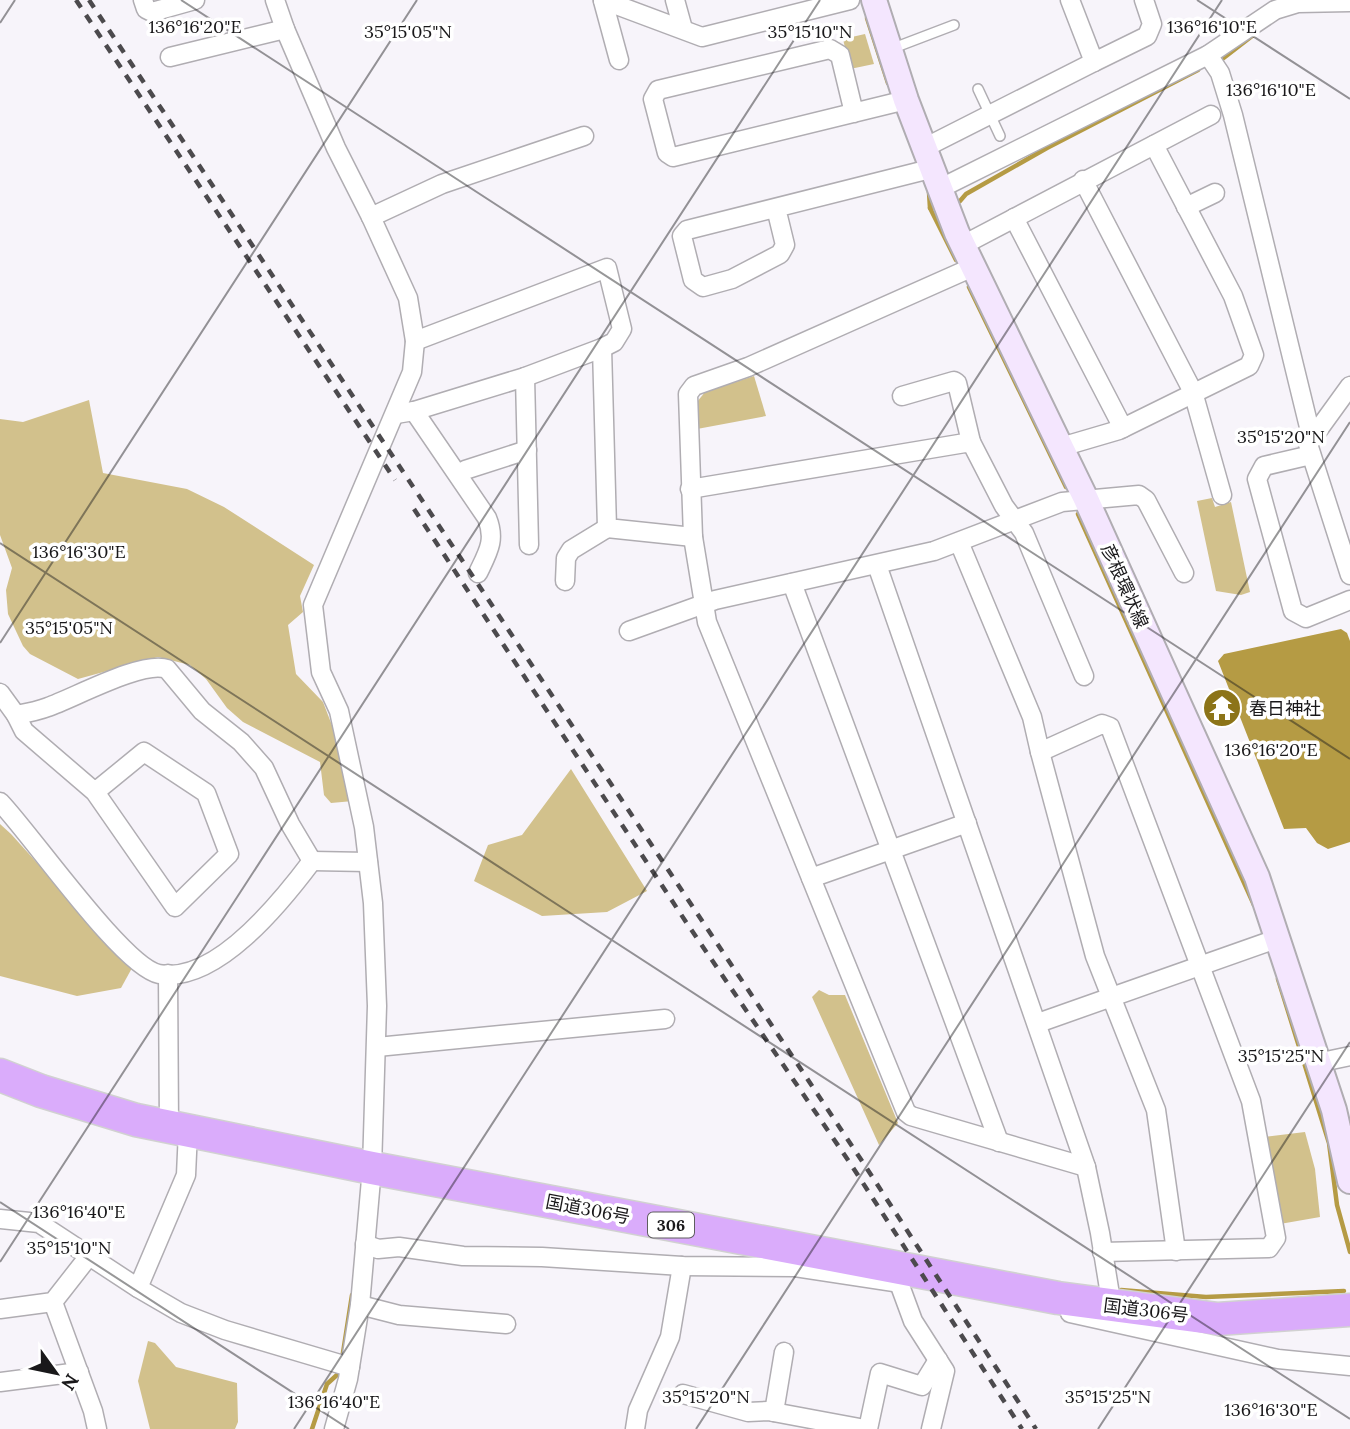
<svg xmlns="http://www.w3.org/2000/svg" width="1350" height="1429" viewBox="0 0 1350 1429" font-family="Lora,'Noto Sans JP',serif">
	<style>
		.green { fill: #d2c18c }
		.water { fill: #b59b44 }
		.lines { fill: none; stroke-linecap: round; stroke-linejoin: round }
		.stream { stroke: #b59b44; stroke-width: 4.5 }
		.lane-casing { stroke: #b0adb2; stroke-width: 12 }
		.street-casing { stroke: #b0adb2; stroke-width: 21 }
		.secondary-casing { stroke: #b0adb2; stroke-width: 28 }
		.highway-casing { stroke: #d1d1d1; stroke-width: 35 }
		.lane { stroke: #fff; stroke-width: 9 }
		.street { stroke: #fff; stroke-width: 18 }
		.secondary { stroke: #f4e6fe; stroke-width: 24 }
		.highway { stroke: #daacfb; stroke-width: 32 }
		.rail { stroke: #4c4a4d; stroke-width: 4.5; stroke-dasharray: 9 9; stroke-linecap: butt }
		.ticks { fill: none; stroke: #19181a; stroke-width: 2; stroke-opacity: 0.45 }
		.labels { text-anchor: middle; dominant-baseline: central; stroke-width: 7; stroke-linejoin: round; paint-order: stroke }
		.shield { fill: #fff; stroke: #5e5d5f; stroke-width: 2 }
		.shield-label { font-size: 16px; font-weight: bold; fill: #19181a }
		.street-label { font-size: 18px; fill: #19181a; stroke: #fff }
		.poi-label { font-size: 18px; fill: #19181a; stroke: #fff; text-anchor: start }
		.ticks-label { font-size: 18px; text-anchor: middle; fill: #19181a; stroke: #fff; stroke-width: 7; stroke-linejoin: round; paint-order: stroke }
	</style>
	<rect width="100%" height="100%" fill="#f7f4fa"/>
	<!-- green -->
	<g class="green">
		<path d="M865,34l9,30 -24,5 -7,-30z"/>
		<path d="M754,376l12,40 -69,13v-27l8,-10z"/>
		<path d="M89,400l14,73 84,16 37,18 90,58 -14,31 3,16 -15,13 8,49 27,28 20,52 10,47 -22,2 -7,-8 -4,-33 -77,-40 -16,-14 -21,-29 -16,-14 -32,-8 -80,22 -48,-25 -7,-8 -15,-32 -2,-24 6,-22 -12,-33v-116l23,3z"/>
		<path d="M1212,498l3,9 16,-5 19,90 -9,3 -25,-4 -19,-90z"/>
		<path d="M571,769l76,122 -40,21 -65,4 -68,-35 14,-36 34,-10z"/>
		<path d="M0,824l11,10 121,134 -11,20 -44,8 -77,-20z"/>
		<path d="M819,990l10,5h16l53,128 -19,22 -67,-148z"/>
		<path d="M1305,1132l10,37 5,48 -40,7 -16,-87z"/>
		<path d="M148,1341l7,2 21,24 61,16 1,39 -3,7h-85l-12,-48z"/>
	</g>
	<!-- water -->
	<path class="water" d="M1341,629l6,4 3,8v201l-22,7 -11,-6 -11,-15 -22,1 -66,-168 6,-7z"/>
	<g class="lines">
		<!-- stream -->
		<g class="stream">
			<path d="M867,18l21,65"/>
			<path d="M1221,60l35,-27"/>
			<path d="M929,192l1,16"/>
			<path d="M960,201l6,-7 81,-46 151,-78"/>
			<path d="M935,207l-5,1 26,52"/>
			<path d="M969,287l97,200"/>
			<path d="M1078,514l176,391"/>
			<path d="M1278,979l51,164 8,62 13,47"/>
			<path d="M1121,1290l85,7 138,-6"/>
			<path d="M342,1359l10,-64"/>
			<path d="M312,1429l15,-45 11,-10 2,-6"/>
		</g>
		<defs>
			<g id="lane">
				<path d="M891,49l63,-24"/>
				<path d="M978,89l22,47"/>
			</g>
			<g id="street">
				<path d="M143,0l3,9 6,3 43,-12"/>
				<path d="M275,0l10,29 51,119 35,69 37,81 7,43 -3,31 -99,233 8,67 18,39 25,116 9,76 4,103 -5,162 -12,137 -12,74 -14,50"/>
				<path d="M603,0l99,37 148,-37"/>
				<path d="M675,0l8,29"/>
				<path d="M1070,0l24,62 53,-26 5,-12 -8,-24"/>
				<path d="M603,1l16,59"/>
				<path d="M1208,55l12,18 13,42 76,312 7,5"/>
				<path d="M170,57l115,-28"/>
				<path d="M854,113l-14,-58 -10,-6 -172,41 -5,9 14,54 6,4 233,-57"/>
				<path d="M926,147l168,-85"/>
				<path d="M1083,180l110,212 29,103"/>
				<path d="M941,188l267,-133 67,-45 23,-7 52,-1"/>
				<path d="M1186,207l29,-14"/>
				<path d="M776,208l9,37 -5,9 -48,25 -29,8 -10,-7 -11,-44 5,-6 247,-62"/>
				<path d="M371,217l71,-33 142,-48"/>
				<path d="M1014,218l109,210"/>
				<path d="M963,245l248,-130"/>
				<path d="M973,267l-225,100 -54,19 -6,8 5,143 14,85 199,490 5,4 175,51"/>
				<path d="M602,348l5,180 86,9"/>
				<path d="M525,377l4,168"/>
				<path d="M1350,386l-42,58 42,131"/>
				<path d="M902,396l52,-15 3,2 14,59"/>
				<path d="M414,411l73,107c9,22 1,34 -9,55"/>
				<path d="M396,414l18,-3 111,-34 77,-29 12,-6 8,-13 -15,-61 -192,73"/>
				<path d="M1061,447l58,-17 130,-64 5,-11 -21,-59 -79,-151"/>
				<path d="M1311,455l-47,11 -7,13 36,132 13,7 44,-18"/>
				<path d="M465,470l62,-20"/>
				<path d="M690,489l281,-47 33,64 20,27 60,143"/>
				<path d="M959,542l73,175 8,35 62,-28 8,3 141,374 25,137 -7,10 -167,4"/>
				<path d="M877,565l209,602 14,66 12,74"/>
				<path d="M565,581l1,-23 5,-8 36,-22"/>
				<path d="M792,583l207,559"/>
				<path d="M629,631l86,-31 219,-49 128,-49 77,-7 7,5 38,73"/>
				<path d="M0,693l16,22c11,-2 22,-4 32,-8 26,-9 95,-47 119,-38l35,42 39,31 23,26 26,56 22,37"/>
				<path d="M16,715l8,16 71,61 80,115 54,-53 -23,-61 -62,-41 -49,40"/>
				<path d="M1040,752l55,204 61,154 20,141"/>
				<path d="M0,802c31,32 123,165 159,172 57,10 123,-73 153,-113"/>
				<path d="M312,861l56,1"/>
				<path d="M811,878l156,-55"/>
				<path d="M168,974l1,153"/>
				<path d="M1038,1023l241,-85"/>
				<path d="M377,1047l288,-28"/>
				<path d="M1317,1063l33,-7"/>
				<path d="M0,1219l39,4 99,65 48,-113 2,-44"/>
				<path d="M365,1244l13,5 21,-2 64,9 79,1 140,9 113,1 99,15"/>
				<path d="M899,1283l14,38 32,50 -14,58"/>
				<path d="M138,1288l43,25 44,17 125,37"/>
				<path d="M53,1302l40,109 4,18"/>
				<path d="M360,1305l39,10 107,9"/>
				<path d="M0,1309l53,-7 36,-46"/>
				<path d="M1070,1313l208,46 72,7"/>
				<path d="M0,1382l79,-10"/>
				<path d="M683,1394l65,18 20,-1 97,18"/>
				<path d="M774,1412l10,-60"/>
				<path d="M635,1429l3,-19 32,-73 12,-71"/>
				<path d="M868,1429l12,-56 42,13 16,-26"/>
			</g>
			<path id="secondary" d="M874,0l32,100 51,133 129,266 171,378 77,233 16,71"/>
			<path id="highway" d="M0,1075l41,16 95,29 236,48 686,130 160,21 132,-9"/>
		</defs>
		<!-- lane casing -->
		<use href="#lane" class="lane-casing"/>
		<!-- street casing -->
		<use href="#street" class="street-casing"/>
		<!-- secondary casing -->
		<use href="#secondary" class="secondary-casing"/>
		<!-- highway casing -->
		<use href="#highway" class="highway-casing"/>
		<!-- lane -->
		<use href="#lane" class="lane"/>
		<!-- street -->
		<use href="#street" class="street"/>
		<!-- secondary -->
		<use href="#secondary" class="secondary"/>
		<!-- highway -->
		<use href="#highway" class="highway"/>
		<!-- rail -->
		<g class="rail">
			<path d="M76,0l319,480"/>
			<path d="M89,0l773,1161 174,268"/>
			<path d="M414,509l272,413 164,241 172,266"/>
		</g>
	</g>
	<!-- ticks -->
	<path class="ticks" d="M181,0l1169,759M1197,0l153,99M0,23l15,-23M0,543l1350,876M0,643l417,-643M0,1202l349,227M0,1262l820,-1262M294,1429l928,-1429M696,1429l654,-1007M1098,1429l252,-387"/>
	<!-- icons -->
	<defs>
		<symbol id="temple-disc" viewBox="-11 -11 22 22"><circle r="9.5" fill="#8c7418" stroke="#fff"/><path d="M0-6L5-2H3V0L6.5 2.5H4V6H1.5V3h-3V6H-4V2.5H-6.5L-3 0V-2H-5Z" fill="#fff"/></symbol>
	</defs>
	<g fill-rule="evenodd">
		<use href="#temple-disc" x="1200" y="686" width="44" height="44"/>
	</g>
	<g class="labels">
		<!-- shield labels -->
		<rect class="shield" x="648" y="1212.5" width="46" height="25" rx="5"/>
		<g class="shield-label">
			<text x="671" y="1225">306</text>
		</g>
		<!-- street labels -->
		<g class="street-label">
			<text transform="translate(1125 586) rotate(66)">彦根環状線</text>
			<text transform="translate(588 1209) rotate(11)">国道306号</text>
			<text transform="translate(1146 1310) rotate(7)">国道306号</text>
		</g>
		<!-- poi labels -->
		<g class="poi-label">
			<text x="1249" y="708">春日神社</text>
		</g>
	</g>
	<g class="ticks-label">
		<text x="1212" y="33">136°16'10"E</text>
		<text x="195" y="33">136°16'20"E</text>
		<text x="408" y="38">35°15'05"N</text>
		<text x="810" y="38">35°15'10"N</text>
		<text x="1271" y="96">136°16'10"E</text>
		<text x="1281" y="443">35°15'20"N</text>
		<text x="79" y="558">136°16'30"E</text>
		<text x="69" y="634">35°15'05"N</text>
		<text x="1271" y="756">136°16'20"E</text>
		<text x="1281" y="1062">35°15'25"N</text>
		<text x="79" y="1218">136°16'40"E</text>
		<text x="69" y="1254">35°15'10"N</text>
		<text x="706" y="1403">35°15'20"N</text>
		<text x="1108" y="1403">35°15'25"N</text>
		<text x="334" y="1408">136°16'40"E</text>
		<text x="1271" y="1416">136°16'30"E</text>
	</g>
	<!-- north arrow -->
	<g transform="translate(56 1373) rotate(123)" stroke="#ffffff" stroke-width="5" paint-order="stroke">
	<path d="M0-5L12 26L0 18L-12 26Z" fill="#19181a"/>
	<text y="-10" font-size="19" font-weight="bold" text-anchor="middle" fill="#19181a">N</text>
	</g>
</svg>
